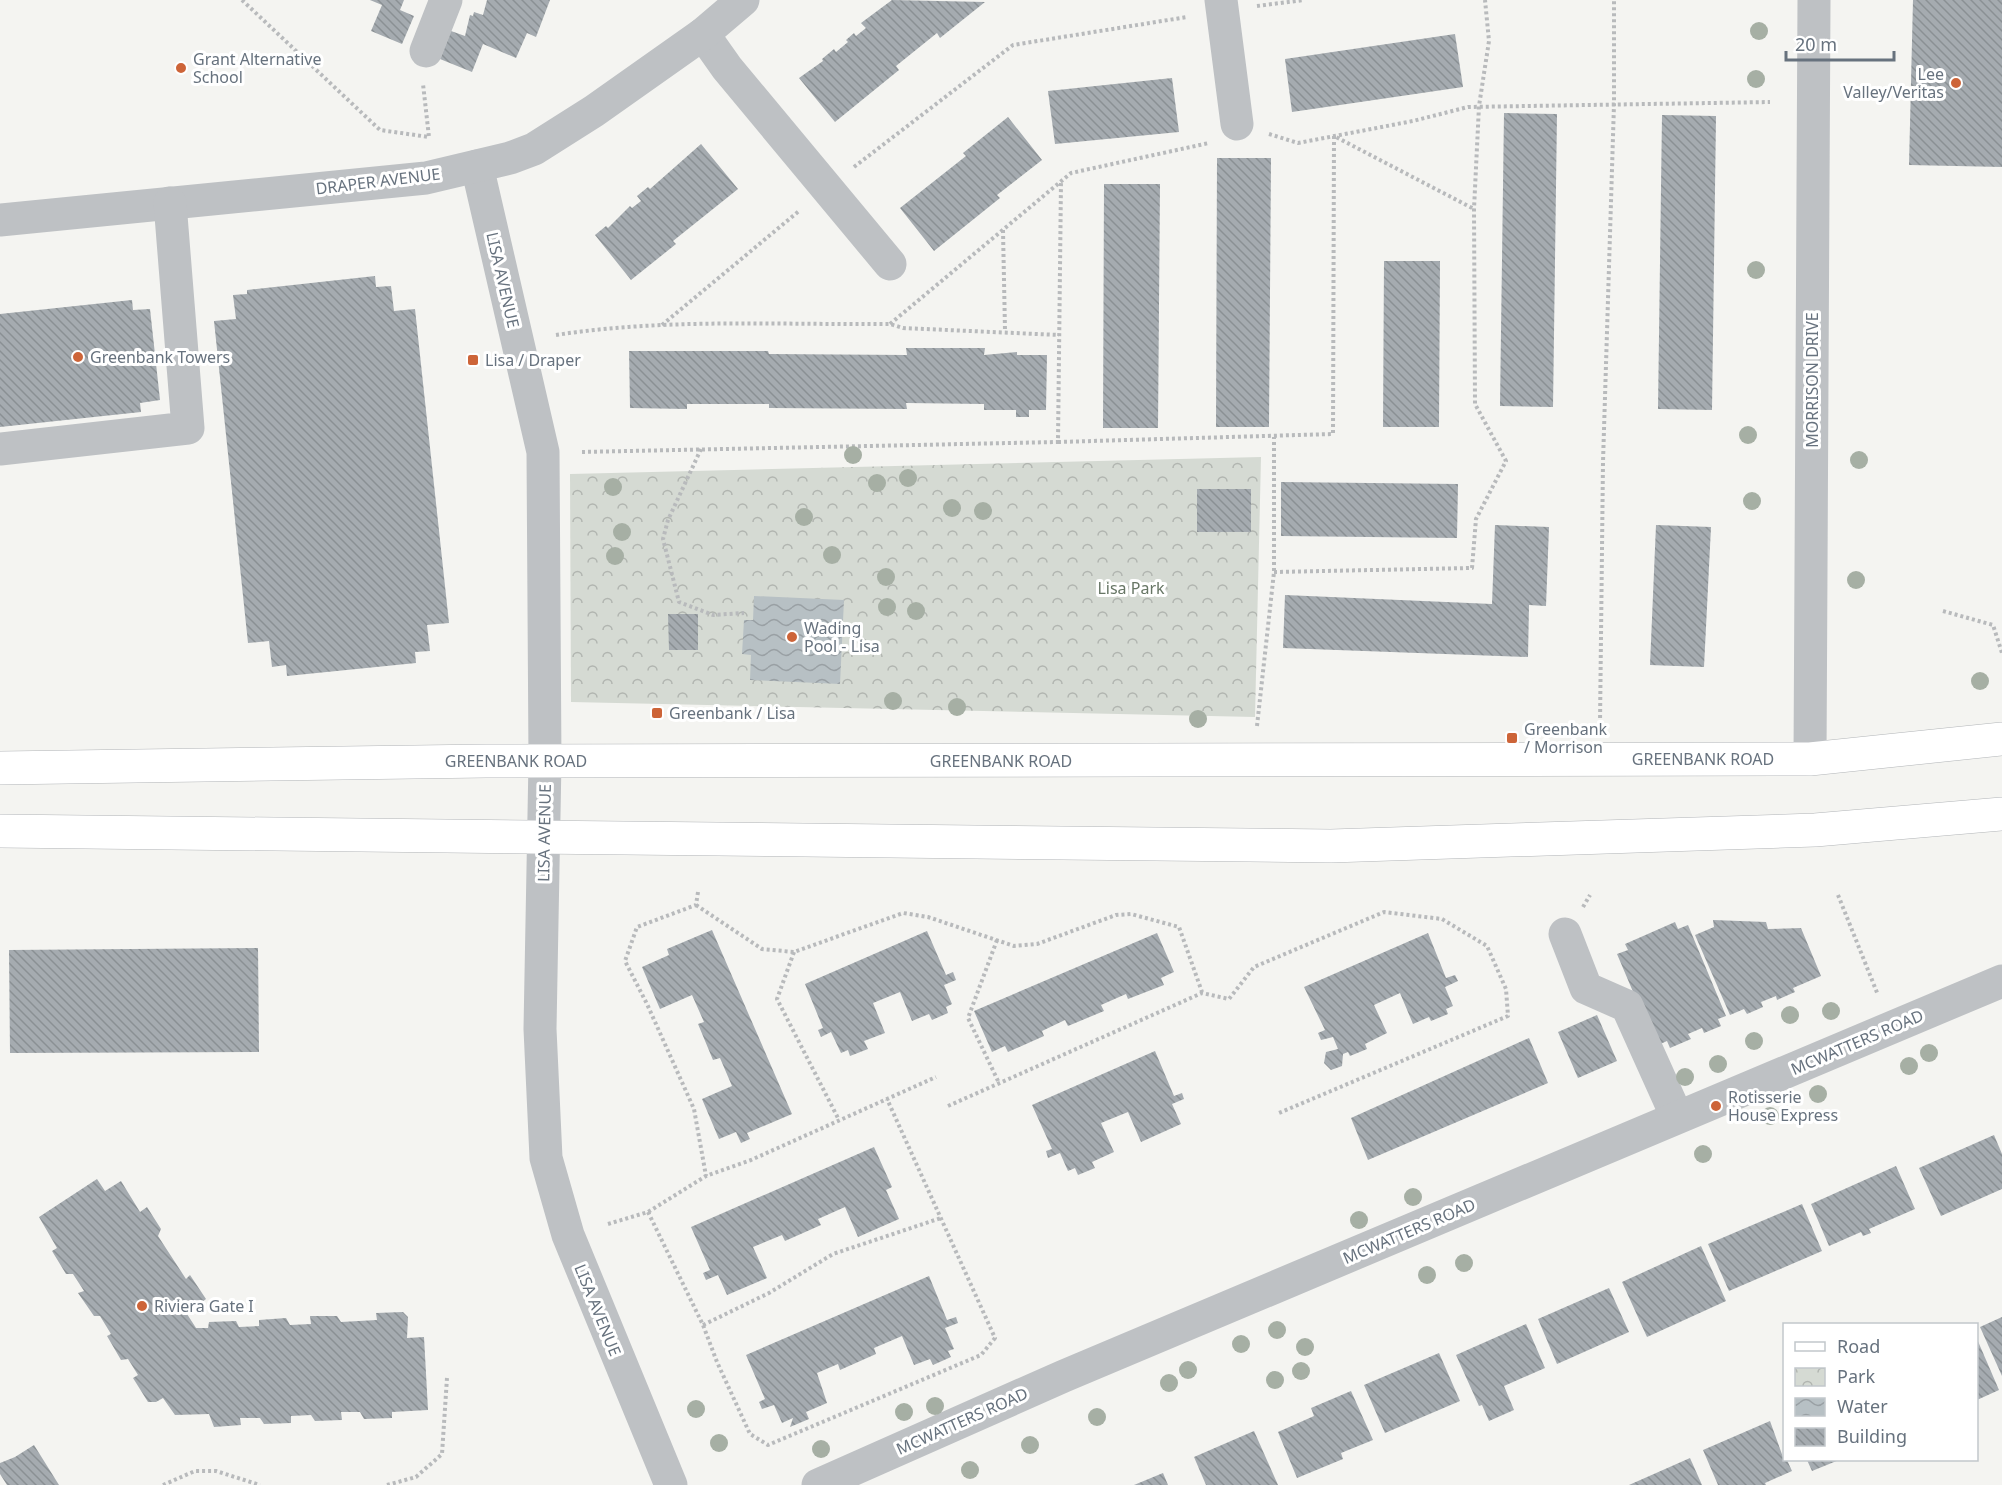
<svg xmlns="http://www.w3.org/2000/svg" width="2002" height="1485" viewBox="0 0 2002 1485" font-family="'Noto Sans',sans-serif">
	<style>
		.park { fill: url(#park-crowns) }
		.water { fill: url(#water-waves) }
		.building { fill: url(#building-back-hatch) }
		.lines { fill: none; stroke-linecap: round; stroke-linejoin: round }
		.major-casing { stroke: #b2b5b8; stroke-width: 34 }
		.path { stroke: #b8babc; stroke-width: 4; stroke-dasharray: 3 3; stroke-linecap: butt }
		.minor { stroke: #bec1c4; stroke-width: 33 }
		.major { stroke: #fff; stroke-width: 33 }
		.tree { fill: #a6afa4 }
		.poi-dot { fill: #cd6438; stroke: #fff; stroke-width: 2 }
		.labels { text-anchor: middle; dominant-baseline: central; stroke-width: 6; stroke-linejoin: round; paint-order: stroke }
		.poi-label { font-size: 16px; fill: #67727e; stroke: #fff; text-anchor: start }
		.street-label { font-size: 16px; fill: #67727e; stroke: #fff }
		.park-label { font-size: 16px; fill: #677665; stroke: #fff }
	</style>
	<defs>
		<pattern id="park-crowns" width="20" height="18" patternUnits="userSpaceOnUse" patternTransform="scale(1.5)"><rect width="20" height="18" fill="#d5dad3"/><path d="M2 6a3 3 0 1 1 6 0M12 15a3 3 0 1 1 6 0" fill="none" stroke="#b1b5b0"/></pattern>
		<pattern id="water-waves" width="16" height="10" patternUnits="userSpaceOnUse" patternTransform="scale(1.5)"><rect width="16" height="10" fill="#b7c0c4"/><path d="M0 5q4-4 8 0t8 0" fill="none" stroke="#99a0a4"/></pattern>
		<pattern id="building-back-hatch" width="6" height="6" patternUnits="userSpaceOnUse" patternTransform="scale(1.5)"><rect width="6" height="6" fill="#a5abb0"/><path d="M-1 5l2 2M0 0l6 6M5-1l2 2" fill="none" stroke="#8a9094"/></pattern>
	</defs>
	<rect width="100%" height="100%" fill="#f4f4f1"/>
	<!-- park -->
	<path class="park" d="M1261,457l-6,260 -684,-15 -1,-228z"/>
	<!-- water -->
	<path class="water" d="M754,596l90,4 -4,84 -90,-4 1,-25 -9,-1 2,-34h9z"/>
	<!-- building -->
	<g class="building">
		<path d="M370,0h34l-4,10 14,6 -12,28 -31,-13 11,-26z"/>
		<path d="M487,0h63l-14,37 -9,-4 -11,25 -33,-14 -11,28 -32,-13 11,-28 14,5 5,-21 3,1 1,-4 9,3z"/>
		<path d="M892,0l93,2 -45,36 -3,-5 -41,33 3,4 -64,52 -36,-44 24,-17 -1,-2 12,-10 2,3 12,-10 -2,-2 8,-7 2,3 10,-8 -5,-5z"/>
		<path d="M1913,0h89v167l-93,-2z"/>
		<path d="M1455,34l8,53 -171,25 -7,-53z"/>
		<path d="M1172,78l7,54 -124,12 -7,-53z"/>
		<path d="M1504,113l53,1 -4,293 -53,-1z"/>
		<path d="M1662,115l54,1 -4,294 -54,-1z"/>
		<path d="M1008,117l34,43 -45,35 3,3 -66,53 -34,-43 66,-52 -3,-3z"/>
		<path d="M701,144l37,45 -65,52 3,3 -45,36 -36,-45 11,-9 2,2 22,-22 2,2 9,-7 -4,-5 11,-9 2,2z"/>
		<path d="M1217,158h54l-2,269h-53z"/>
		<path d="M1104,184h56l-2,244h-55z"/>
		<path d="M1384,261h56l-1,166h-56z"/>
		<path d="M375,276l1,11 15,-1 3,25 21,-2 34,314 -22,2 3,26 -15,1 1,11 -129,13 -1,-11 -14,2 -3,-26 -21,2 -34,-322 22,-2 -3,-24 14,-1v-4z"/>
		<path d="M132,300l1,10 17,-1 10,91 -20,3 1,9 -141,15v-113z"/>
		<path d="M906,348h79l-1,7 33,-3v3h30l-1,55h-17v7h-13v-7h-32v-6l-78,-1 1,6 -138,-1v-4h-82v5l-57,-1 -1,-57h139l1,3 138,1z"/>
		<path d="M1281,482l177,2 -1,54 -176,-2z"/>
		<rect x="1197" y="489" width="54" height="43"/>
		<path d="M1495,525l54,2 -3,79 -17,-1 -1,52 -245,-9 2,-53 207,9z"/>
		<path d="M1656,525l55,2 -7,140 -54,-2z"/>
		<path d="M668,614h30v36h-29z"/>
		<path d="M1713,920l53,2 2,7 33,-1 20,48 -28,12 2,4 -18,8 -1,-4 -15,6 2,5 -16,7 -3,-5 -14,6 -35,-80 19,-8z"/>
		<path d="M1675,922l3,7 10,-4 38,91 -8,3 3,7 -17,7 -2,-5 -14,6 3,5 -21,9 -3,-7 -11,5 -39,-92 11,-4 -3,-6z"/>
		<path d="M712,930l80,184 -45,19 3,6 -9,4 -5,-11 -17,7 -17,-40 30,-13 -12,-28 -7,2 -15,-36 6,-2 -12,-27 -32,14 -18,-42 27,-12 -2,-6z"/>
		<path d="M927,931l19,44 7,-3 3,8 -12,5 8,19 -6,3 2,6 -16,7 -3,-6 -17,7 -12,-29 -27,11 12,30 -21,8 4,8 -18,7 -2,-6 -7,3 -10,-21 -10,5 -3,-7 5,-2 -18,-44z"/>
		<path d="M1157,933l17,39 -13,6 3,7 -36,14 -2,-5 -25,11 3,6 -36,15 -3,-6 -23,11 2,5 -36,16 -3,-6 -13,6 -18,-41z"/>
		<path d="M1428,933l18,45 9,-3 3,6 -13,6 8,19 -7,3 2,5 -17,7 -2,-4 -16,7 -13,-31 -26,12 13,28 -22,11 2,5 -17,7 -2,-4 -5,2 -1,12 -11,4 -7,-7 2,-11 12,-3 -5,-12 -12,3 -3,-7 7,-3 -21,-43z"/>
		<path d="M258,948l1,104 -249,1 -1,-103z"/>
		<path d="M1597,1015l20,46 -39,17 -20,-46z"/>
		<path d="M1529,1038l19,45 -180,77 -17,-42z"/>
		<path d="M1155,1051l19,45 8,-3 2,6 -12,5 9,20 -40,18 -13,-30 -27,11 13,29 -22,10 3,6 -17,7 -3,-7 -7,3 -8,-18 -12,5 -2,-7 6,-2 -20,-44z"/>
		<path d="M1994,1135l8,19v35l-61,27 -22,-48z"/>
		<path d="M874,1147l18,40 -6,3 13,29 -41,18 -13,-30 -27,12 3,6 -36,16 -3,-6 -29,12 14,31 -40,17 -9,-20 -12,5 -3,-7 7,-3 -19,-43z"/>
		<path d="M1896,1166l19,43 -46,20 2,4 -8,3 -2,-4 -32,14 -18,-42z"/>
		<path d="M97,1179l8,12 16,-10 19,31 7,-5 14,22 -3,7 28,43 4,-4 16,24 -19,15 9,14h12l1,-6 27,-1 3,6 20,-1v-6l27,-2 4,7 21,-1 -1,-8h27l4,6 36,-2 -1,-7 27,-1 5,5 -1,21 17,-1 4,73 -36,2v6l-28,1 -4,-7h-19l1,8 -27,1 -4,-6 -20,1v7l-27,1 -4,-6h-20l1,7 -27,2 -5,-13 -34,1 -12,-17 -7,4h-8l-15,-24 5,-3 -10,-16 -7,1 -14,-24 4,-2 -11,-18h-6l-16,-23 6,-2 -11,-17h-7l-14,-23 5,-3 -18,-31z"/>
		<path d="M1802,1204l20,47 -93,40 -21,-47z"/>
		<path d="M1701,1246l25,55 -79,36 -25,-55z"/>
		<path d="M929,1276l18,44 9,-3 2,6 -13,5 9,21 -6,2 3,6 -18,8 -3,-6 -16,6 -12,-29 -28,12 2,6 -36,16 -2,-6 -21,9 10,30 -21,9 3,7 -19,8 3,-9 -11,5 -8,-18 -12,4 -3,-7 6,-3 -19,-44z"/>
		<path d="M1609,1288l20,44 -72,32 -19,-45z"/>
		<path d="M2002,1317v59l-22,-49z"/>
		<path d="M1526,1324l19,44 -41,18 10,24 -25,11 -7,-16 -3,1 -23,-51z"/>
		<path d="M1977,1339l22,51 -22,10z"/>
		<path d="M1439,1353l21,48 -75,32 -21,-48z"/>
		<path d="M1351,1391l22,49 -32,13 2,6 -46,19 -19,-46 36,-16 -3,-8z"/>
		<path d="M1770,1421l14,39h3l5,11 -27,12 1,2h-48l-15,-35z"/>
		<path d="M1254,1431l24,54h-72l-12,-28z"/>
		<path d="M34,1445l25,40h-52l-7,-11v-11l15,-6z"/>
		<path d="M1690,1458l12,27h-73z"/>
		<path d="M1807,1460h32l-27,11z"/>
		<path d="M1163,1473l5,12h-34z"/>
	</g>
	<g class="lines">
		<defs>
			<g id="major">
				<path d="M0,768l486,-7 1324,-2 192,-20"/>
				<path d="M0,831l1331,15 484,-16 187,-16"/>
			</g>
		</defs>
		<!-- major casing -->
		<use href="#major" class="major-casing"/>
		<!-- path -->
		<g class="path">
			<path d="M242,0l138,130 49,7 -6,-53"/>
			<path d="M1257,6l47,-6"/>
			<path d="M1269,134l29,9 115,-22 55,-14 302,-5"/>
			<path d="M854,167l159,-122 174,-28"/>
			<path d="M1003,230l2,100"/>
			<path d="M890,324l181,-151 138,-30"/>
			<path d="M662,325l137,-114"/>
			<path d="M556,335c110,-17 223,-10 334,-11l13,4 156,7"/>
			<path d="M1058,442l275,-8 1,-298 140,73"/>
			<path d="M701,449l-33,71 -5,19 16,63 34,13 31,-2"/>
			<path d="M582,452l476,-10 3,-260"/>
			<path d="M1274,572l198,-4 4,-49 30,-58 -31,-57 -1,-195 5,-103 10,-65 -4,-41"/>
			<path d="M1943,611l50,14 9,28"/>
			<path d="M1600,724l3,-262 11,-358v-104"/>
			<path d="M1257,726l17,-154v-135"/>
			<path d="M698,892l-2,13 -59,22 -12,34 22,43 47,105 12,67"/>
			<path d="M1838,895l40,100"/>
			<path d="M696,905l66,44 32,3 109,-39 25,4 86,29 23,-2 79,-29 15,-1 48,13 23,65"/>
			<path d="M1583,907l7,-12"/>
			<path d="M997,940l-29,78 31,65"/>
			<path d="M794,952l-17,47 62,121"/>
			<path d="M948,1106l254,-113 27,6 25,-32 130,-55 58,7 45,27 19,43 2,27 -229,97"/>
			<path d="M648,1212l55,113 14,37 33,72 18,11 213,-90 14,-17 -108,-239"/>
			<path d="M608,1224l40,-12 58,-36 45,-16 185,-83"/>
			<path d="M703,1325l66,-32 64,-39 108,-36"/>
			<path d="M163,1485l32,-14h21l44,14"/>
			<path d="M387,1485l29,-8 26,-23 5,-76"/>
		</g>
		<!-- minor -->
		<g class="minor">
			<path d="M1221,0l16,124"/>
			<path d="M703,34l24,34 163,196"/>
			<path d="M426,51l20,-51"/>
			<path d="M477,166l66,286 2,309 -5,268 6,129 22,77 103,250"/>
			<path d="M0,220l426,-42 84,-20 24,-9 60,-38 109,-77 40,-34"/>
			<path d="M0,449l188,-21 -18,-225"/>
			<path d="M1810,759l4,-759"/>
			<path d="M1565,934l21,54 41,18 50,111"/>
			<path d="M818,1485l246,-109 938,-395"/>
		</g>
		<!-- major -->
		<use href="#major" class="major"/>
	</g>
	<!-- trees -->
	<g class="tree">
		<circle cx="1759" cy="31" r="9"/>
		<circle cx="1756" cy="79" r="9"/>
		<circle cx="1756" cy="270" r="9"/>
		<circle cx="1748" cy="435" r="9"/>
		<circle cx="853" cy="455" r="9"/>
		<circle cx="1859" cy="460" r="9"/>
		<circle cx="908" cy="478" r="9"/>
		<circle cx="877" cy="483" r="9"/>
		<circle cx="613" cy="487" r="9"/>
		<circle cx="1752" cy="501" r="9"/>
		<circle cx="952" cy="508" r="9"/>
		<circle cx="983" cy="511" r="9"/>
		<circle cx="804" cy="517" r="9"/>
		<circle cx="622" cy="532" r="9"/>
		<circle cx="832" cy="555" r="9"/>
		<circle cx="615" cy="556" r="9"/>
		<circle cx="886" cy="577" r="9"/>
		<circle cx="1856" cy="580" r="9"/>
		<circle cx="887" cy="607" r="9"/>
		<circle cx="916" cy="611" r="9"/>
		<circle cx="1980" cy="681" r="9"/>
		<circle cx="893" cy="701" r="9"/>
		<circle cx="957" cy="707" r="9"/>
		<circle cx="1198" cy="719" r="9"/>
		<circle cx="1831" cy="1011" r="9"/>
		<circle cx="1790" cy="1015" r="9"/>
		<circle cx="1754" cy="1041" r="9"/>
		<circle cx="1929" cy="1053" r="9"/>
		<circle cx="1718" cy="1064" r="9"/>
		<circle cx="1909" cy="1066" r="9"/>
		<circle cx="1685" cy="1077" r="9"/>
		<circle cx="1818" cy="1094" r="9"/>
		<circle cx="1770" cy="1116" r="9"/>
		<circle cx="1703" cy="1154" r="9"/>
		<circle cx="1413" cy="1197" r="9"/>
		<circle cx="1359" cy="1220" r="9"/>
		<circle cx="1464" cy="1263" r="9"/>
		<circle cx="1427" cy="1275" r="9"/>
		<circle cx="1277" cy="1330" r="9"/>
		<circle cx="1241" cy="1344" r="9"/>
		<circle cx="1305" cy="1347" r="9"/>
		<circle cx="1188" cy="1370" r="9"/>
		<circle cx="1301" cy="1371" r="9"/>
		<circle cx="1275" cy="1380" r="9"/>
		<circle cx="1169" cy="1383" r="9"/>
		<circle cx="935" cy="1406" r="9"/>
		<circle cx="696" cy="1409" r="9"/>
		<circle cx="904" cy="1412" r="9"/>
		<circle cx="1097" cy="1417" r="9"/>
		<circle cx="719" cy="1443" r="9"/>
		<circle cx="1030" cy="1445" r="9"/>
		<circle cx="821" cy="1449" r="9"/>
		<circle cx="970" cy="1470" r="9"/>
	</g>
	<!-- markers -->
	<g class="poi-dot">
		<circle cx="181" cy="68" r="6"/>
		<circle cx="1956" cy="83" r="6"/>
		<circle cx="78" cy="357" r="6"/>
		<rect x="467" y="354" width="12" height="12" rx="3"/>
		<circle cx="792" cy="637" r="6"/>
		<rect x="651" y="707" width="12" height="12" rx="3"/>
		<rect x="1506" y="732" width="12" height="12" rx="3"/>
		<circle cx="1716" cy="1106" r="6"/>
		<circle cx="142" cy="1306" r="6"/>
	</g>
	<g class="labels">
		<!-- poi labels -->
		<g class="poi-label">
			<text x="193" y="59">Grant Alternative<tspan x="193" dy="18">School</tspan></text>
			<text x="1944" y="74" text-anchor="end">Lee<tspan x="1944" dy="18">Valley/Veritas</tspan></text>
			<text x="90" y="357">Greenbank Towers</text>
			<text x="485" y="360">Lisa / Draper</text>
			<text x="804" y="628">Wading<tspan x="804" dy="18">Pool - Lisa</tspan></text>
			<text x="669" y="713">Greenbank / Lisa</text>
			<text x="1524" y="729">Greenbank<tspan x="1524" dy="18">/ Morrison</tspan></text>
			<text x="1728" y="1097">Rotisserie<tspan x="1728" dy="18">House Express</tspan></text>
			<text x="154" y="1306">Riviera Gate I</text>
		</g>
		<!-- street labels -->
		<g class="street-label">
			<text transform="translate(378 181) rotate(-7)">DRAPER AVENUE</text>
			<text transform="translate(503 280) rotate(77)">LISA AVENUE</text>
			<text transform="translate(1812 380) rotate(-90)">MORRISON DRIVE</text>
			<text x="1703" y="759">GREENBANK ROAD</text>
			<text x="516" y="761">GREENBANK ROAD</text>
			<text x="1001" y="761">GREENBANK ROAD</text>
			<text transform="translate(544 833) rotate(-89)">LISA AVENUE</text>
			<text transform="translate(1857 1042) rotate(-23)">MCWATTERS ROAD</text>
			<text transform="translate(1409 1231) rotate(-23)">MCWATTERS ROAD</text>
			<text transform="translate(598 1310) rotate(68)">LISA AVENUE</text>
			<text transform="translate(962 1421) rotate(-24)">MCWATTERS ROAD</text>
		</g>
		<!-- park labels -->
		<g class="park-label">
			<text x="1131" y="588">Lisa Park</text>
		</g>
	</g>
	<!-- legend -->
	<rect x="1783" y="1323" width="195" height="138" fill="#ffffff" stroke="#c2c7cb" stroke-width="1.5"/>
	<rect x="1795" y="1342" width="30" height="9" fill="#ffffff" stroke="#c2c7cb" stroke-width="1.5"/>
	<text x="1837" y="1353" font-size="18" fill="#67727e">Road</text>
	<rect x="1795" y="1368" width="30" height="18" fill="url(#park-crowns)" stroke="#c2c7cb" stroke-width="1.5"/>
	<text x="1837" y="1383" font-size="18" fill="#67727e">Park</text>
	<rect x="1795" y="1398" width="30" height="18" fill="url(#water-waves)" stroke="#c2c7cb" stroke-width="1.5"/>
	<text x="1837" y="1413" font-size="18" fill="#67727e">Water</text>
	<rect x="1795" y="1428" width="30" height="18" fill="url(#building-back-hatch)" stroke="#c2c7cb" stroke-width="1.5"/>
	<text x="1837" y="1443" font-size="18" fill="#67727e">Building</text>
	<!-- scale -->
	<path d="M1786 51v9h108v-9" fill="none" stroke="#67727e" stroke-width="3"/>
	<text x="1795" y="51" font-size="18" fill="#67727e" stroke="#ffffff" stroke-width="4.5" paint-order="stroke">20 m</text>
</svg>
